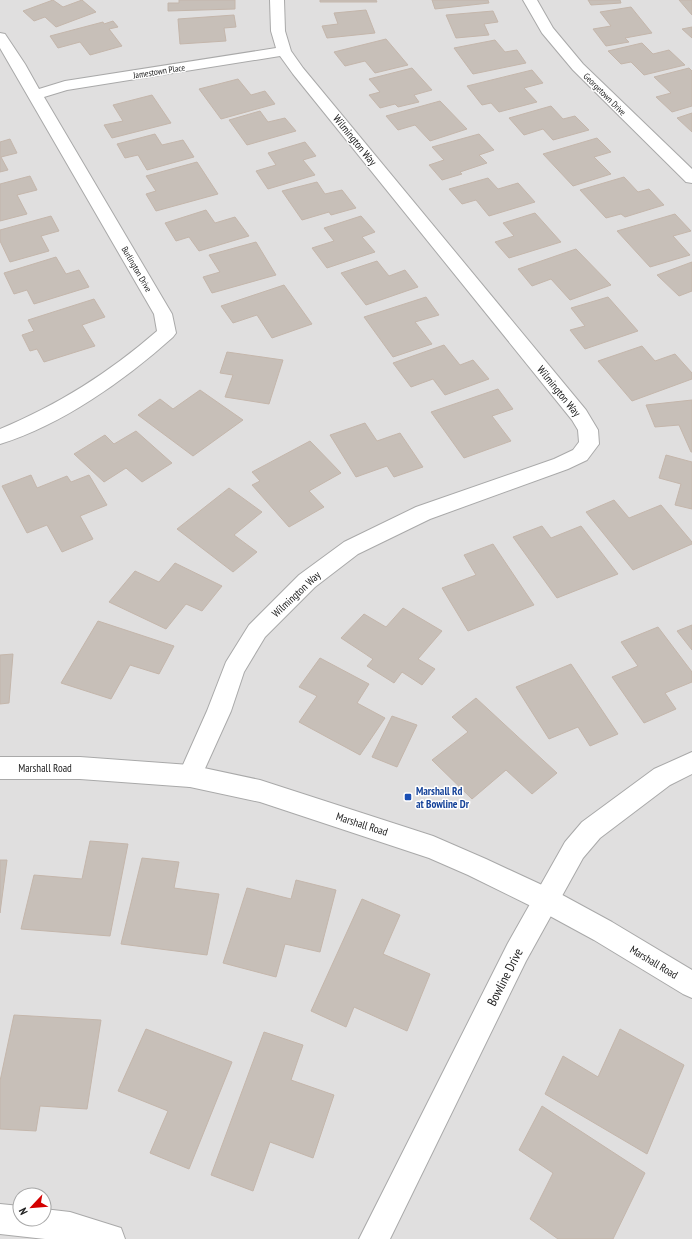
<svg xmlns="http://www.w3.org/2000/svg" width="692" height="1239" viewBox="0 0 692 1239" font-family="'PT Sans Narrow',sans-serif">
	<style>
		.residential { fill: #e0dfdf; fill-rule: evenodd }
		.building { fill: #c7bfb8; stroke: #c4b6ab }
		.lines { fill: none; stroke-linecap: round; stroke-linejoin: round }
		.minor-casing { stroke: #a9a9a9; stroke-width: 2 }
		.tertiary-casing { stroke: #a9a9a9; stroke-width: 2 }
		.minor { fill: #fff; fill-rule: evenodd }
		.tertiary { fill: #fff; fill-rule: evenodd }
		.transit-dot { fill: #1a4fb4; stroke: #fff; stroke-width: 1.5 }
		.labels { text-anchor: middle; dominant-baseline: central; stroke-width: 3; stroke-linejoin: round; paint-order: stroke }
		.far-street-label { font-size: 9px; fill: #222; stroke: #fff }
		.street-label { font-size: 11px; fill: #222; stroke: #fff }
		.transit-label { font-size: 11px; font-weight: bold; fill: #164399; stroke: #fff; text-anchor: start }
		.near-street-label { font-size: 13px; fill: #222; stroke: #fff }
	</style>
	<rect width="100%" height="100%" fill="#f2efe9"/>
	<!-- residential -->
	<path class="residential" d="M0,0h692v1239h-692zM20,1195h24v24h-24z"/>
	<!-- building -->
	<g class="building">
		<path d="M53,0l10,7 19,-7 14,12 -40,15 -11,-10 -11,4 -11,-10z"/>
		<path d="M179,0h56v9l-67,2v-8h11z"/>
		<path d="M320,0h56l1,2h-57z"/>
		<path d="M432,0h56l1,3 -54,6z"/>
		<path d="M588,0h32l1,3 -30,2z"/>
		<path d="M679,0h13v15z"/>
		<path d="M631,7l21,26 -27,5 4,4 -23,4 -13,-17 18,-3 -11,-14z"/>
		<path d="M366,10l9,23 -48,5 -5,-12 16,-2 -4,-11z"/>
		<path d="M493,11l5,11 -14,2 5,11 -33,3 -10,-23z"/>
		<path d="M234,15l2,12 -12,1 2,13 -46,3 -2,-25z"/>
		<path d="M113,21l5,6 -9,2 13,17 -32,9 -10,-13 -22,6 -8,-12 53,-14 1,2z"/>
		<path d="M692,27v11l-10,-9z"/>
		<path d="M386,39l22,26 -33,8 -10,-12 -20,5 -11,-14z"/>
		<path d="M495,40l10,12 12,-2 9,13 -53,11 -19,-26z"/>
		<path d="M642,43l11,11 16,-4 16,15 -41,10 -13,-13 -10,2 -13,-13z"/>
		<path d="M412,68l20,22 -18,5 5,7 -21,5 -3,-3 -15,4 -11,-13 11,-3 -11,-13z"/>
		<path d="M689,68l3,3v35l-20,6 -16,-15 15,-4 -17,-16z"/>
		<path d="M532,70l11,13 -19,5 13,14 -38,10 -8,-9 -9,2 -15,-19z"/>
		<path d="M238,79l13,16 14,-4 10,13 -54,15 -22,-30z"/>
		<path d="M152,95l19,28 -59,15 -8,-13 19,-4 -10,-16z"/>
		<path d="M440,101l27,28 -37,12 -15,-16 -17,5 -12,-14z"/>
		<path d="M551,106l12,13 12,-3 14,14 -36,10 -10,-11 -19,6 -15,-17z"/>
		<path d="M260,111l8,11 17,-4 11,13 -49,14 -18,-25z"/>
		<path d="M692,113v19l-15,-14z"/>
		<path d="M155,134l7,11 21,-5 11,17 -47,13 -9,-15 -13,3 -8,-14z"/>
		<path d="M479,134l15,16 -15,5 8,8 -27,9 2,2 -20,6 -13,-15 15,-5 -12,-13z"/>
		<path d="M597,138l14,14 -17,5 17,17 -38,12 -30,-32z"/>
		<path d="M10,139l7,14 -16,4 7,13 -8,2v-30z"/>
		<path d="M305,142l11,14 -13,4 12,15 -47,14 -12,-18 20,-6 -8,-12z"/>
		<path d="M197,162l21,32 -62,17 -10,-17 10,-3 -10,-15z"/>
		<path d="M30,176l7,14 -20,5 10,19 -27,7v-37z"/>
		<path d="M624,177l14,15 11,-3 15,16 -39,12 -4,-3 -15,4 -26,-28z"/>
		<path d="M488,178l10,11 20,-6 17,19 -46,14 -13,-16 -14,4 -13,-15z"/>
		<path d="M317,182l8,12 17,-4 14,18 -25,7 -2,-3 -27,8 -20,-29z"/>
		<path d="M206,210l9,13 20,-6 14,19 -50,15 -10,-14 -13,4 -11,-18z"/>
		<path d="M535,213l26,29 -52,16 -14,-16 19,-6 -11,-13z"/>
		<path d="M675,214l16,17 -18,5 17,19 -40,12 -33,-36z"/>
		<path d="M51,216l8,15 -18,5 8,15 -39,11 -10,-21v-11z"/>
		<path d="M361,216l14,16 -13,5 13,15 -48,16 -15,-20 22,-7 -10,-13z"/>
		<path d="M256,242l20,33 -64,18 -9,-16 17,-5 -11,-17z"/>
		<path d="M576,249l35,36 -41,15 -19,-21 -19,7 -14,-17z"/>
		<path d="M56,257l10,17 13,-4 10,17 -55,17 -7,-14 -13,4 -10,-21z"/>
		<path d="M377,261l12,15 16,-6 13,17 -52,18 -25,-32z"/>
		<path d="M692,262v29l-13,5 -22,-21z"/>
		<path d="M284,285l28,39 -40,14 -15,-23 -24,8 -12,-17z"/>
		<path d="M426,297l13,18 -24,7 17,22 -39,13 -29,-40z"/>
		<path d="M608,297l30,34 -53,18 -15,-19 15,-4 -14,-18z"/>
		<path d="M94,299l11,18 -23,8 13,21 -51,16 -7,-13 -7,2 -8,-16 12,-4 -6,-11z"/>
		<path d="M444,345l16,20 13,-5 16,19 -44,16 -12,-16 -22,8 -18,-24z"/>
		<path d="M642,346l13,15 20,-7 17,19v6l-60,22 -34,-40z"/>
		<path d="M227,352l56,8 -14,44 -44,-7 8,-22 -13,-2z"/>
		<path d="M498,389l15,20 -21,7 19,25 -47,17 -33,-46z"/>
		<path d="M200,390l43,30 -50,36 -55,-41 22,-16 13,10z"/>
		<path d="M692,400v52h-1l-12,-27 -24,2 -9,-22z"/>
		<path d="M365,423l12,18 23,-8 23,34 -29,10 -7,-11 -31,11 -26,-42z"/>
		<path d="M136,431l36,32 -30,19 -16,-14 -22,14 -30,-28 31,-19 9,9z"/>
		<path d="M310,441l31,32 -32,18 15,16 -35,20 -37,-42 8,-4 -8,-9z"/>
		<path d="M666,455l26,7v47l-17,-4 6,-21 -22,-6z"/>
		<path d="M31,475l6,13 30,-12 4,6 18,-7 18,30 -27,11 13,23 -31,13 -15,-27 -20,8 -25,-47z"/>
		<path d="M229,488l33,24 -28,23 23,17 -24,20 -56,-43z"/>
		<path d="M614,500l15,18 32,-13 31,37v2l-59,26 -47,-58z"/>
		<path d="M542,526l9,12 30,-12 37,48 -61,24 -44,-61z"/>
		<path d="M493,544l41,61 -66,26 -26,-43 34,-13 -12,-20z"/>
		<path d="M175,563l47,23 -20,25 -16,-7 -20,25 -57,-27 26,-31 24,11z"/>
		<path d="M403,608l39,23 -24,28 17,10 -13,16 -20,-13 -8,11 -27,-17 6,-7 -32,-21 23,-24 22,13z"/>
		<path d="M98,621l76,25 -15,28 -29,-9 -19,34 -50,-16z"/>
		<path d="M692,625v25l-15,-19z"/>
		<path d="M658,627l34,45v10l-27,11 11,16 -32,14 -32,-46 26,-11 -17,-24z"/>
		<path d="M13,654l-4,49 -9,1v-49z"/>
		<path d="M320,658l49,26 -12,19 28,15 -25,37 -61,-33 18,-26 -18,-9z"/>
		<path d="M571,664l47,70 -28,12 -12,-19 -29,12 -33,-52z"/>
		<path d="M476,698l81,75 -25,21 -26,-24 -34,29 -40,-39 36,-28 -16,-15z"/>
		<path d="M392,716l25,9 -20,42 -25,-10z"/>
		<path d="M90,841l38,3 -18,92 -89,-7 13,-54 48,4z"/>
		<path d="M142,858l37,4 -5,26 45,6 -12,61 -86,-11z"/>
		<path d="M0,860h7l-7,53z"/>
		<path d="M296,880l40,10 -16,62 -35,-8 -9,33 -53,-14 24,-75 44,11z"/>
		<path d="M362,899l38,16 -17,39 47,20 -23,57 -53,-24 -8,20 -35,-16z"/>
		<path d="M14,1015l87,5 -14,89 -47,-3 -4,25 -36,-2v-48z"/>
		<path d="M146,1029l86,33 -43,107 -39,-16 18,-42 -50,-20z"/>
		<path d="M620,1029l64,36 -37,89 -102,-60 18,-38 35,21z"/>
		<path d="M264,1032l39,13 -12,35 43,15 -21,63 -43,-16 -17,49 -42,-16z"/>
		<path d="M542,1106l103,67 -32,66h-55l-28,-20 23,-46 -34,-23z"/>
	</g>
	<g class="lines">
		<defs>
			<g id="minor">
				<path d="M270,0h14l1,31 6,20 12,17 283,342 12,20 1,14 -12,16 -19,9 -138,50 -72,35 -43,33 -50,50 -21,35 -13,39 -33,73 -8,3 -8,-3 -4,-8 29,-65 19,-49 23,-37 50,-50 45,-33 72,-35 138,-48 19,-9 6,-8 -1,-12 -6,-10 -279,-346 -13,-18 -213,34 -23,7 128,217 4,19 -3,4c-48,43 -111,88 -173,107v-15c58,-24 110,-57 157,-98l-3,-17 -154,-266v-15l5,1 20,30 14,25 26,-8 211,-33 -5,-17z"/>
				<path d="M523,0h14l16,28 30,36 109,105v14l-6,-1 -113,-112 -31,-37z"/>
				<path d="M692,752v22l-22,11 -70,53 -17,20 -57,103 -136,278h-31l149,-296 57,-101 17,-20 72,-53z"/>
				<path d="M0,1204l20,2v13h24v-10l26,3 51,16 4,11h-80l-45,-5z"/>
			</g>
			<path id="tertiary" d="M0,757h80l110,8 70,15 173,56 53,23 69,32 57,31 80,48v28l-9,-4 -89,-54 -57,-31 -69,-34 -39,-17 -169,-56 -70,-15 -110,-8h-80z"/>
		</defs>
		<!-- minor casing -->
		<use href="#minor" class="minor-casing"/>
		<!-- tertiary casing -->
		<use href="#tertiary" class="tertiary-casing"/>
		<!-- minor -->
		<use href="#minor" class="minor"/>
		<!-- tertiary -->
		<use href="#tertiary" class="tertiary"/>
	</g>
	<!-- markers -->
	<rect class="transit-dot" x="404" y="793" width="8" height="8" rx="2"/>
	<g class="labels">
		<!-- far-street labels -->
		<g class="far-street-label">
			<text transform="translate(159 71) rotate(-9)">Jamestown Place</text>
			<text transform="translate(605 94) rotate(45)">Georgetown Drive</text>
			<text transform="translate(137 269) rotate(60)">Burlington Drive</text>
		</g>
		<!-- street labels -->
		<g class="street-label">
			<text transform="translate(355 140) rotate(51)">Wilmington Way</text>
			<text transform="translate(559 391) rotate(51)">Wilmington Way</text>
			<text transform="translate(296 594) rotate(-43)">Wilmington Way</text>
			<text x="45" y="768">Marshall Road</text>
			<text transform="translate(362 824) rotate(18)">Marshall Road</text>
			<text transform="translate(654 962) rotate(31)">Marshall Road</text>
		</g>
		<!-- transit labels -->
		<g class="transit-label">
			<text x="416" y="791">Marshall Rd<tspan x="416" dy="13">at Bowline Dr</tspan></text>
		</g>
		<!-- near-street labels -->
		<g class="near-street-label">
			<text transform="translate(505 977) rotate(-63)">Bowline Drive</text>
		</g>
	</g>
	<!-- north arrow -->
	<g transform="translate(32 1207) rotate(244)"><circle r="19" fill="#ffffff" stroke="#a7a7a7"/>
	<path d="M0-3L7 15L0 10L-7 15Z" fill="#d40000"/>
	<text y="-6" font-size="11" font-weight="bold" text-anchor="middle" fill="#222222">N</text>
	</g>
</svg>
